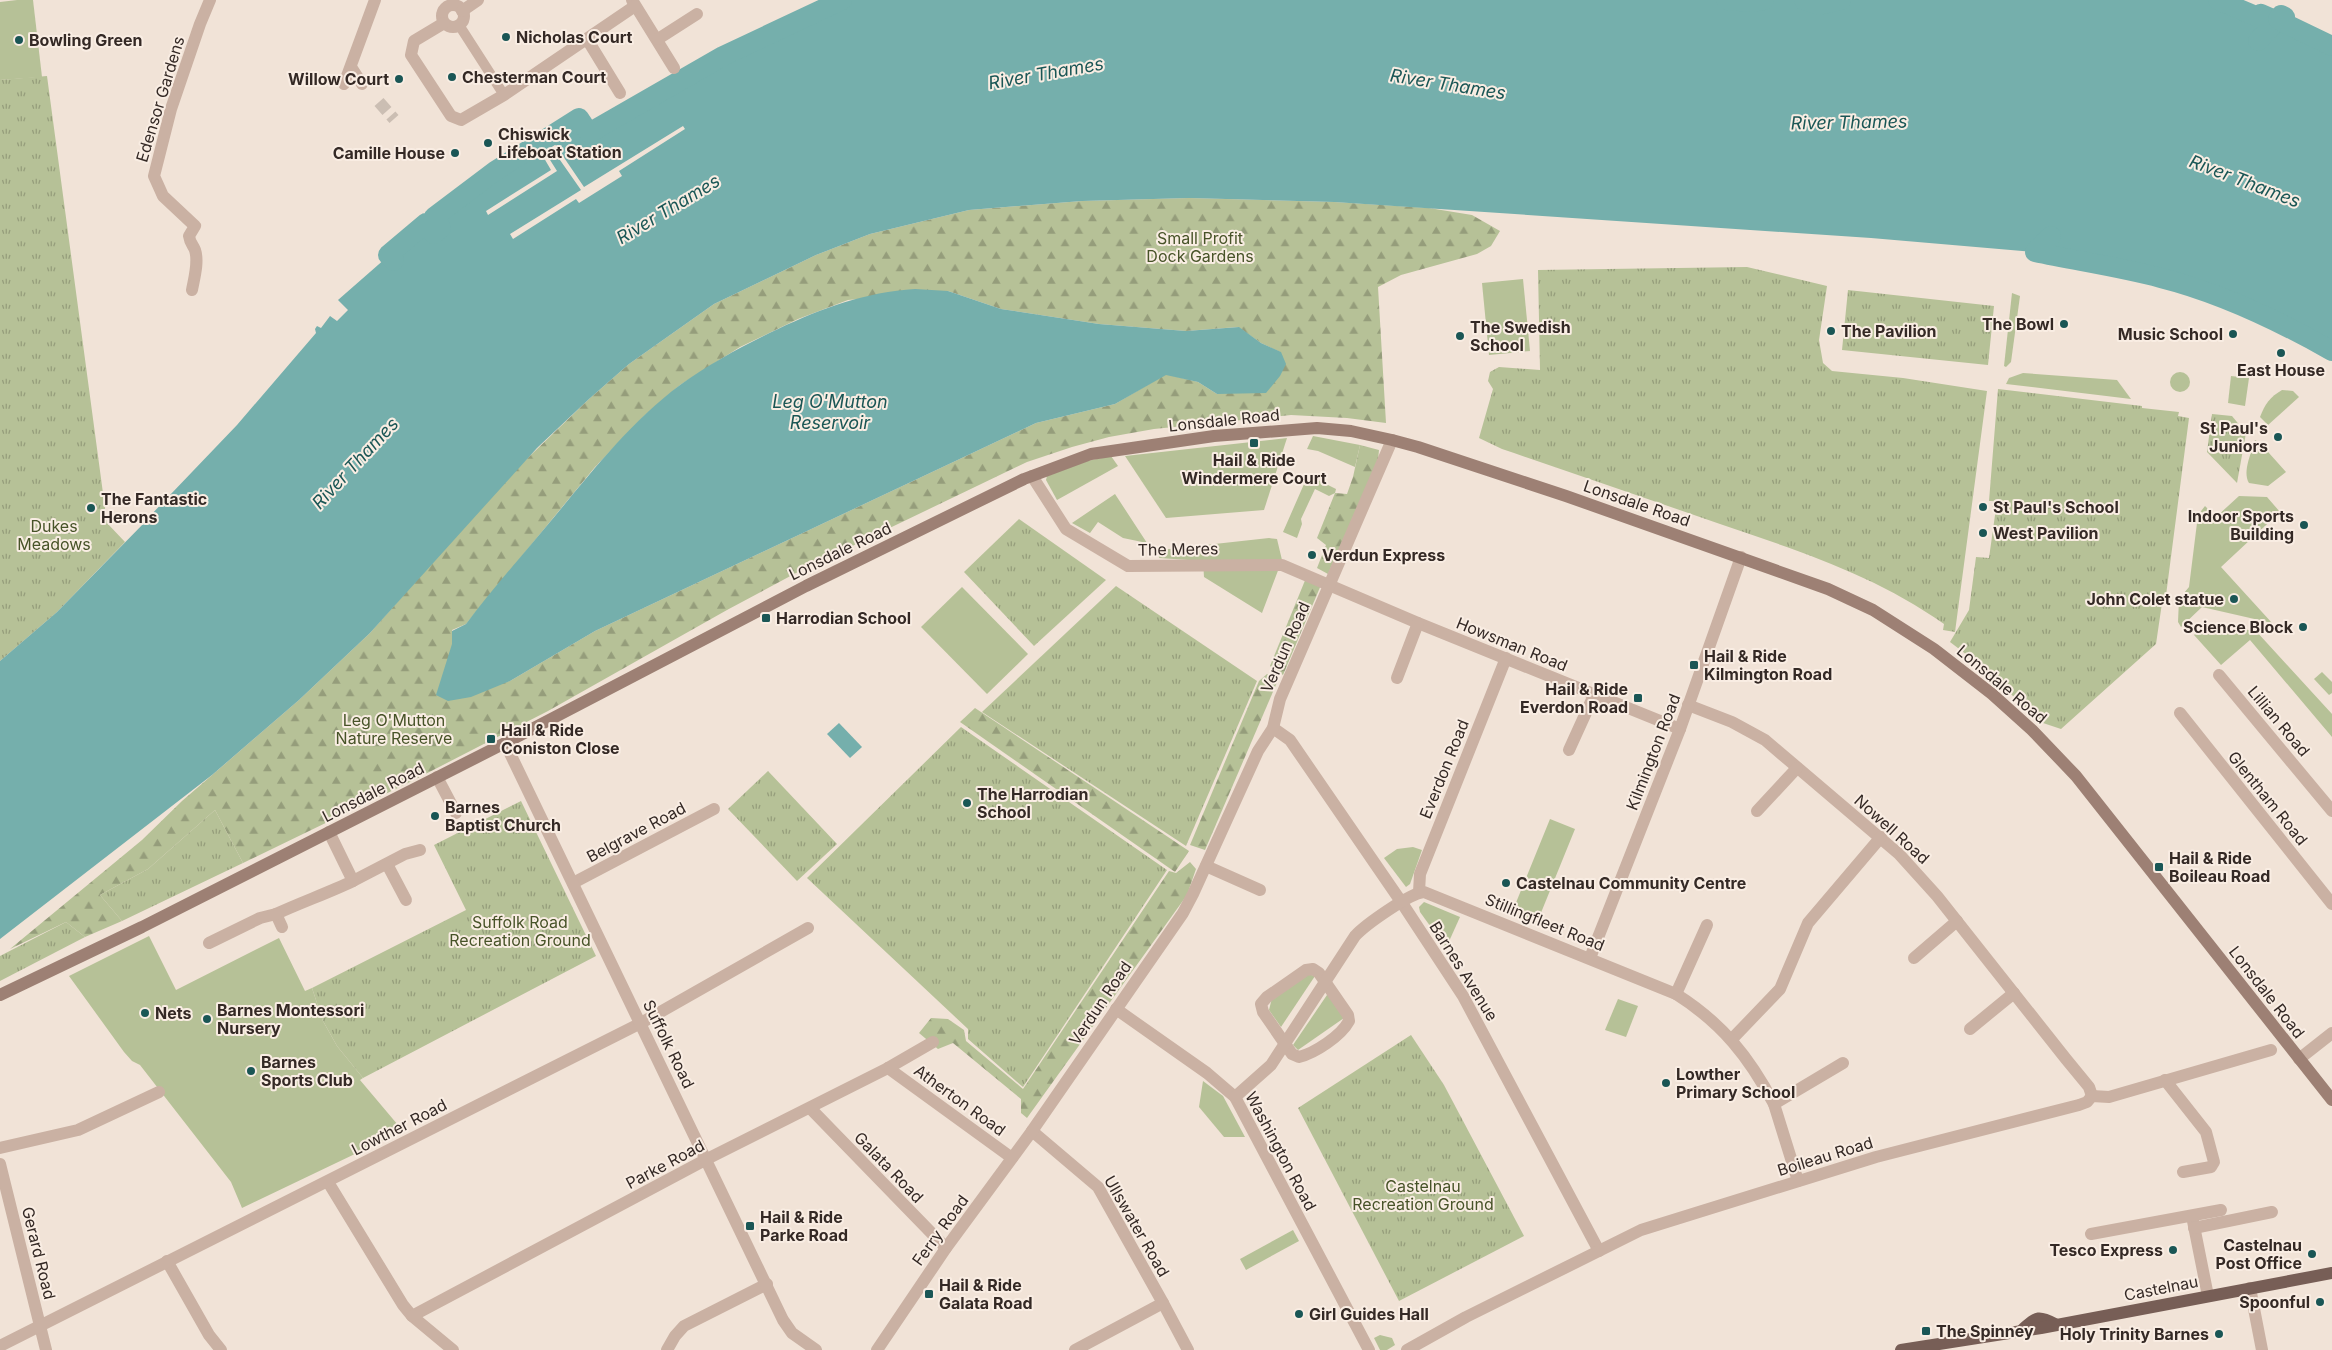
<svg xmlns="http://www.w3.org/2000/svg" width="2332" height="1350" viewBox="0 0 2332 1350" font-family="Inter,sans-serif">
	<style>
		.green { fill: #b6c197 }
		.forest { fill: url(#forest-firs); fill-rule: evenodd }
		.park { fill: url(#park-tufts) }
		.water { fill: #75afac }
		.pier { fill: #f1e3d7 }
		.lines { fill: none; stroke-linecap: round; stroke-linejoin: round }
		.river { stroke: #75afac; stroke-width: 20 }
		.minor-tunnel { stroke: #cbbeb3; stroke-width: 12; stroke-dasharray: 12 6; stroke-linecap: butt }
		.pedestrian { stroke: #cab1a3; stroke-width: 10 }
		.minor { stroke: #cab1a3; stroke-width: 12 }
		.tertiary { stroke: #cab1a3; stroke-width: 12 }
		.secondary { stroke: #9d8074; stroke-width: 12 }
		.primary { stroke: #775e56; stroke-width: 12 }
		.poi-dot { fill: #1a5655; stroke: #f9ede3; stroke-width: 2 }
		.labels { text-anchor: middle; dominant-baseline: central; stroke-width: 4; stroke-linejoin: round; paint-order: stroke }
		.poi-label { font-size: 16px; font-weight: bold; fill: #342925; stroke: #f9ede3; text-anchor: start }
		.street-label { font-size: 16px; fill: #342925; stroke: #f9ede3 }
		.park-label { font-size: 16px; fill: #475328; stroke: #f9ede3 }
		.water-label { font-size: 18px; font-style: italic; fill: #1a5655; stroke: #f9ede3 }
	</style>
	<defs>
		<pattern id="forest-firs" width="22" height="20" patternUnits="userSpaceOnUse" patternTransform="scale(1.25)"><rect width="22" height="20" fill="#b6c197"/><path d="M5 1l3.5 6h-7zM16 11l3.5 6h-7z" fill="#959d7b"/></pattern>
		<pattern id="park-tufts" width="24" height="20" patternUnits="userSpaceOnUse" patternTransform="scale(1.25)"><rect width="24" height="20" fill="#b6c197"/><path d="M3 7l-1-3M5 7V3M7 7l1-3M15 17l-1-3M17 17v-4M19 17l1-3" fill="none" stroke="#959d7b"/></pattern>
	</defs>
	<rect width="100%" height="100%" fill="#f1e3d7"/>
	<!-- green -->
	<g class="green">
		<path d="M17,0h16l9,77 -42,3v-78z"/>
		<path d="M1523,279l7,72 -41,4 -7,-72z"/>
		<path d="M2012,293l8,3 -9,66 -5,5 -2,-1z"/>
		<circle cx="2180" cy="382" r="10"/>
		<path d="M2023,373l94,7 14,19 -125,-15 3,-6z"/>
		<path d="M2231,376l18,2 -4,28 -17,-3z"/>
		<path d="M2282,390l11,1 6,6 -31,28 -8,-8c5,-13 10,-20 22,-27z"/>
		<path d="M1313,436l47,9 -5,22 -37,-16 -11,-2z"/>
		<path d="M1287,438l-23,72 -98,8 -41,-62z"/>
		<path d="M2255,440l5,3 26,29 -18,14 -19,-3c-7,-12 3,-31 6,-43z"/>
		<path d="M1111,456l7,10 -61,34 -11,-20 1,-4 40,-15z"/>
		<path d="M1308,475l28,14 -1,4 -6,3 -14,-7 -14,30 1,5 -5,14 -14,-6z"/>
		<path d="M1115,494l32,49 -24,-5 -25,-16 -8,11 -18,-10z"/>
		<path d="M2239,496l28,1 13,15 -59,55 51,56 -70,-16 -21,20 -3,-5 1,-23 10,-12 9,-72 7,-9 11,11z"/>
		<path d="M1269,538l8,1 5,21 -20,53 -58,-36 -1,-16 -44,-3 1,-8z"/>
		<path d="M962,587l66,67 -41,40 -66,-67z"/>
		<path d="M2206,624l50,7 76,83v23l-82,-97 -29,25 -27,-30z"/>
		<path d="M2322,672l10,10v11l-3,2 -15,-16z"/>
		<path d="M1550,819l25,10 -39,96 -25,-10z"/>
		<path d="M1413,847l9,3 -12,34 -4,3 -22,-29 13,-9z"/>
		<path d="M1424,902l36,15 -14,31 -26,-36 -1,-5z"/>
		<path d="M149,936l27,54 103,-52 26,53 7,-3 11,33 14,25 26,32 -3,2 43,51 -161,77 -11,-26 -91,-117 -8,-4 -8,-9 -55,-76z"/>
		<path d="M1308,974l7,2 -34,51 -12,-17 3,-12z"/>
		<path d="M1329,992l15,26 -46,32 -5,-5z"/>
		<path d="M1618,999l20,7 -12,31 -21,-7z"/>
		<path d="M1203,1081l20,15 22,41h-21l-25,-30z"/>
		<path d="M1293,1230l6,11 -53,29 -6,-11z"/>
		<path d="M1380,1335l12,3 3,7 -8,5h-7l-6,-12z"/>
	</g>
	<!-- forest -->
	<g class="forest">
		<path d="M1189,198l145,4 95,6 43,7 28,16 -9,15 -14,8 -76,21 -23,12 8,136 -39,-5 -56,-3 -137,14 -45,8 -37,10 -45,15 -231,111 -69,37 -179,101 -142,73 -163,79 -28,-53 -67,59 -48,26 22,26 -37,16 -19,-15 -56,27 132,-109 40,-39 117,-101 71,-67 138,-156 81,-78 40,-35 85,-60 102,-49 54,-21 99,-24 113,-9zM948,291l53,18 98,15 87,7 52,-4 23,16 19,9 -63,42 -19,-12 -32,-8 -51,30 -79,19 -441,208 -85,50 -73,13 16,-50 -1,-14 14,-6 129,-157 50,-52 35,-30 60,-38 58,-28 50,-19z"/>
		<path d="M1360,445l19,5 -1,10 -50,114 -11,-6 9,-23 -9,-7 18,-45 12,1 6,-17z"/>
		<path d="M1306,578l15,7 -38,90 -13,-9z"/>
		<path d="M1267,674l11,6 -73,170 -15,-5 69,-164z"/>
		<path d="M975,708l214,143 -14,21 -215,-150z"/>
		<path d="M1190,862l6,7 -9,26 -160,223 -6,-5v-14l-68,-56 -15,6 -19,-16 12,-15 17,1 16,11 2,11 57,48 146,-218 7,2z"/>
	</g>
	<!-- park -->
	<g class="park">
		<path d="M47,76l60,447 18,19 -68,70 -57,49v-581z"/>
		<path d="M1747,267l80,19 -8,54 4,23 9,8 71,7 84,13 -32,241 -12,-2 1,-6c-69,-49 -145,-73 -224,-100 -72,-25 -145,-50 -218,-75l-23,-11 14,-49 -5,-8 2,-9 9,-5 41,3 -2,-100z"/>
		<path d="M1848,290l146,16 -6,59 -146,-15z"/>
		<path d="M1998,389l144,17v2l37,4 -1,4 11,2 -24,185h-3l-6,41 -95,85 -18,-6 -72,-65 -21,-16 19,-32 7,-53 13,1 7,-50 -4,-1 1,-6h-4z"/>
		<path d="M2212,414l20,2 14,17 -9,50 -30,-31z"/>
		<path d="M1019,519l87,61 -72,66 -70,-74z"/>
		<path d="M1116,586l141,95 -71,165 -204,-134z"/>
		<path d="M961,727l206,143 -144,217 -55,-48v-10l-161,-151z"/>
		<path d="M768,771l69,73 -40,37 -69,-72z"/>
		<path d="M521,801l75,155 -233,122 -26,-32 -14,-25 -11,-33 154,-78 -32,-65z"/>
		<path d="M215,810l28,53 -121,58 -22,-26 48,-26z"/>
		<path d="M66,922l19,15 -85,44v-25z"/>
		<path d="M1411,1035l33,50 80,151 -125,65 -101,-193z"/>
	</g>
	<!-- water -->
	<g class="water">
		<path d="M842,0h884l27,2 11,-2h40l15,5 22,-5h377l40,17 3,-3 16,7 4,-6 4,2 -2,5 49,24v305l-62,-33 -109,-40 -126,-26 -164,-14 -537,-36 -145,-4 -107,3 -113,9 -99,24 -54,21 -102,49 -85,60 -40,35 -52,49 -167,185 -71,67 -87,75 -212,164v-278l57,-49 88,-90 -3,-4 3,-3 3,3 89,-93 79,-92 -1,-4 2,-3 4,2 9,-12 7,5 11,-11 -10,-10 88,-77 8,10 7,-5 -7,-11 61,-46 84,-53 10,15 134,-77z"/>
		<path d="M915,289l33,2 53,18 98,15 87,7 53,-4 22,16 20,9 5,12 -6,12 -14,17 -49,1 -19,-12 -32,-7 -51,29 -79,19 -441,208 -85,50 -39,16 -23,4 -12,-6 16,-51v-13l14,-7c28,-37 59,-72 89,-108 38,-46 77,-95 125,-131 31,-22 64,-40 98,-56 44,-21 88,-37 137,-40z"/>
		<path d="M839,723l23,24 -12,11 -23,-24z"/>
	</g>
	<!-- pier -->
	<g class="pier">
		<path d="M683,126l2,3 -66,42 3,5 -43,27 -3,-4 -63,40 -3,-5 71,-44 -35,-50 4,-3 34,50z"/>
		<path d="M540,144l17,27 -69,44 -2,-4 65,-41 -14,-24z"/>
	</g>
	<g class="lines">
		<!-- river -->
		<g class="river">
			<path d="M1726,0l27,2 11,-2"/>
			<path d="M1804,0l15,5 22,-5"/>
			<path d="M2218,0l40,17 3,-3 16,7 -19,20"/>
			<path d="M2278,19l3,-4 4,2 -3,5 50,24"/>
			<path d="M2051,236l-16,16c42,9 85,15 126,26 60,15 118,43 171,73"/>
			<path d="M394,261l-6,-6 38,-32 8,11 7,-6 -7,-11 61,-46 84,-53 10,15 134,-77 119,-56"/>
		</g>
		<!-- minor-tunnel -->
		<path class="minor-tunnel" d="M379,102l15,17"/>
		<!-- pedestrian -->
		<path class="pedestrian" d="M459,25l45,70"/>
		<!-- minor -->
		<g class="minor">
			<path d="M632,0l42,68"/>
			<circle cx="453" cy="16" r="11"/>
			<path d="M462,11l16,-11"/>
			<path d="M444,23l-30,18 -3,14 40,61 10,4 43,-25 131,-89"/>
			<path d="M587,39l33,54"/>
			<path d="M658,39l39,-25"/>
			<path d="M351,67l11,17"/>
			<path d="M344,84l31,-84"/>
			<path d="M192,290c2,-11 7,-28 3,-40 -2,-5 -5,-7 -6,-14l6,-10 -32,-30 -9,-20 17,-67 29,-85 10,-24"/>
			<path d="M1032,476l34,53 62,37 154,-1 136,58 262,106"/>
			<path d="M2219,675l113,136"/>
			<path d="M1397,678l21,-55"/>
			<path d="M1688,705l44,17 33,18 134,114 38,42 129,163 23,28 3,9"/>
			<path d="M2180,713l152,191"/>
			<path d="M1273,728l17,12 112,163 61,93 136,255"/>
			<path d="M1569,750l25,-55"/>
			<path d="M437,777l19,36"/>
			<path d="M1757,811l40,-43"/>
			<path d="M387,864l19,36"/>
			<path d="M1206,866l54,24"/>
			<path d="M353,881l52,-27 15,-4"/>
			<path d="M573,883l141,-74"/>
			<path d="M1419,892l1,-18 86,-216"/>
			<path d="M282,927l-6,-13c26,-12 52,-21 77,-33l-24,-49"/>
			<path d="M209,943l51,-25 16,-4"/>
			<path d="M1590,958l90,-229 61,-172"/>
			<path d="M1914,958l43,-37"/>
			<path d="M1313,969l6,4 29,42 1,6c-8,15 -34,32 -50,36l-7,-3 -29,-42 -2,-8 6,-7 39,-27z"/>
			<path d="M1676,994l31,-69"/>
			<path d="M1116,1009l91,64 28,24 134,253"/>
			<path d="M1970,1029l44,-36"/>
			<path d="M1732,1039l48,-50 28,-66 73,-86"/>
			<path d="M2299,1059l33,-26"/>
			<path d="M888,1068l124,90"/>
			<path d="M2165,1080l41,52 8,30 -3,5 -28,5"/>
			<path d="M1235,1097l36,-32 84,-129c10,-11 55,-43 69,-44l252,102c46,29 73,63 98,110l69,-41"/>
			<path d="M1774,1104l24,77"/>
			<path d="M810,1108l136,140"/>
			<path d="M1032,1131l66,56 65,116 -88,47"/>
			<path d="M0,1148l78,-18 81,-38"/>
			<path d="M0,1164l46,186"/>
			<path d="M328,1182l75,123 9,11 41,34"/>
			<path d="M2192,1216l16,80"/>
			<path d="M2194,1228l78,-16"/>
			<path d="M2091,1234l130,-24"/>
			<path d="M167,1261l42,74 12,15"/>
			<path d="M2250,1288l12,62"/>
			<path d="M1163,1303l25,47"/>
			<path d="M412,1316l295,-157 181,-91 45,-26"/>
			<path d="M0,1346l641,-323 167,-95"/>
			<path d="M667,1350l8,-14 9,-10 83,-42"/>
			<path d="M1407,1350l59,-33 175,-87 235,-73 203,-52 8,-3 5,-6 17,1 162,-47"/>
		</g>
		<!-- tertiary -->
		<g class="tertiary">
			<path d="M505,743l278,577 9,13 24,17"/>
			<path d="M877,1350l69,-102 86,-117 151,-218 10,-19 65,-143 15,-23 7,-29 112,-259"/>
		</g>
		<!-- secondary -->
		<path class="secondary" d="M0,995l142,-68 363,-184 301,-157 218,-107 67,-25 123,-18 103,-8 34,3 41,9 26,7 148,49 262,93 45,21 61,39 58,45 40,36 44,46 256,324"/>
		<!-- primary -->
		<g class="primary">
			<path d="M2023,1329c14,-12 15,-14 32,-5"/>
			<path d="M1901,1350l140,-22 291,-55"/>
		</g>
	</g>
	<!-- markers -->
	<g class="poi-dot">
		<circle cx="506" cy="37" r="5"/>
		<circle cx="19" cy="40" r="5"/>
		<circle cx="452" cy="77" r="5"/>
		<circle cx="399" cy="79" r="5"/>
		<circle cx="488" cy="143" r="5"/>
		<circle cx="455" cy="153" r="5"/>
		<circle cx="2064" cy="324" r="5"/>
		<circle cx="1831" cy="331" r="5"/>
		<circle cx="2233" cy="334" r="5"/>
		<circle cx="1460" cy="336" r="5"/>
		<circle cx="2281" cy="353" r="5"/>
		<circle cx="2278" cy="437" r="5"/>
		<rect x="1249" y="438" width="10" height="10" rx="2.5"/>
		<circle cx="1983" cy="507" r="5"/>
		<circle cx="91" cy="508" r="5"/>
		<circle cx="2304" cy="525" r="5"/>
		<circle cx="1983" cy="533" r="5"/>
		<circle cx="1312" cy="555" r="5"/>
		<circle cx="2234" cy="599" r="5"/>
		<rect x="761" y="613" width="10" height="10" rx="2.5"/>
		<circle cx="2303" cy="627" r="5"/>
		<rect x="1689" y="660" width="10" height="10" rx="2.5"/>
		<rect x="1633" y="693" width="10" height="10" rx="2.5"/>
		<rect x="486" y="734" width="10" height="10" rx="2.5"/>
		<circle cx="967" cy="803" r="5"/>
		<circle cx="435" cy="816" r="5"/>
		<rect x="2154" y="862" width="10" height="10" rx="2.5"/>
		<circle cx="1506" cy="883" r="5"/>
		<circle cx="145" cy="1013" r="5"/>
		<circle cx="207" cy="1019" r="5"/>
		<circle cx="251" cy="1071" r="5"/>
		<circle cx="1666" cy="1083" r="5"/>
		<rect x="745" y="1221" width="10" height="10" rx="2.5"/>
		<circle cx="2173" cy="1250" r="5"/>
		<circle cx="2312" cy="1254" r="5"/>
		<rect x="924" y="1289" width="10" height="10" rx="2.5"/>
		<circle cx="2320" cy="1302" r="5"/>
		<circle cx="1299" cy="1314" r="5"/>
		<rect x="1921" y="1326" width="10" height="10" rx="2.5"/>
		<circle cx="2219" cy="1334" r="5"/>
	</g>
	<g class="labels">
		<!-- poi labels -->
		<g class="poi-label">
			<text x="516" y="37">Nicholas Court</text>
			<text x="29" y="40">Bowling Green</text>
			<text x="462" y="77">Chesterman Court</text>
			<text x="389" y="79" text-anchor="end">Willow Court</text>
			<text x="498" y="134">Chiswick<tspan x="498" dy="18">Lifeboat Station</tspan></text>
			<text x="445" y="153" text-anchor="end">Camille House</text>
			<text x="2054" y="324" text-anchor="end">The Bowl</text>
			<text x="1470" y="327">The Swedish<tspan x="1470" dy="18">School</tspan></text>
			<text x="1841" y="331">The Pavilion</text>
			<text x="2223" y="334" text-anchor="end">Music School</text>
			<text x="2281" y="370" text-anchor="middle">East House</text>
			<text x="2268" y="428" text-anchor="end">St Paul's<tspan x="2268" dy="18">Juniors</tspan></text>
			<text x="1254" y="460" text-anchor="middle">Hail &amp; Ride<tspan x="1254" dy="18">Windermere Court</tspan></text>
			<text x="101" y="499">The Fantastic<tspan x="101" dy="18">Herons</tspan></text>
			<text x="1993" y="507">St Paul's School</text>
			<text x="2294" y="516" text-anchor="end">Indoor Sports<tspan x="2294" dy="18">Building</tspan></text>
			<text x="1993" y="533">West Pavilion</text>
			<text x="1322" y="555">Verdun Express</text>
			<text x="2224" y="599" text-anchor="end">John Colet statue</text>
			<text x="776" y="618">Harrodian School</text>
			<text x="2293" y="627" text-anchor="end">Science Block</text>
			<text x="1704" y="656">Hail &amp; Ride<tspan x="1704" dy="18">Kilmington Road</tspan></text>
			<text x="1628" y="689" text-anchor="end">Hail &amp; Ride<tspan x="1628" dy="18">Everdon Road</tspan></text>
			<text x="501" y="730">Hail &amp; Ride<tspan x="501" dy="18">Coniston Close</tspan></text>
			<text x="977" y="794">The Harrodian<tspan x="977" dy="18">School</tspan></text>
			<text x="445" y="807">Barnes<tspan x="445" dy="18">Baptist Church</tspan></text>
			<text x="2169" y="858">Hail &amp; Ride<tspan x="2169" dy="18">Boileau Road</tspan></text>
			<text x="1516" y="883">Castelnau Community Centre</text>
			<text x="217" y="1010">Barnes Montessori<tspan x="217" dy="18">Nursery</tspan></text>
			<text x="155" y="1013">Nets</text>
			<text x="261" y="1062">Barnes<tspan x="261" dy="18">Sports Club</tspan></text>
			<text x="1676" y="1074">Lowther<tspan x="1676" dy="18">Primary School</tspan></text>
			<text x="760" y="1217">Hail &amp; Ride<tspan x="760" dy="18">Parke Road</tspan></text>
			<text x="2302" y="1245" text-anchor="end">Castelnau<tspan x="2302" dy="18">Post Office</tspan></text>
			<text x="2163" y="1250" text-anchor="end">Tesco Express</text>
			<text x="939" y="1285">Hail &amp; Ride<tspan x="939" dy="18">Galata Road</tspan></text>
			<text x="2310" y="1302" text-anchor="end">Spoonful</text>
			<text x="1309" y="1314">Girl Guides Hall</text>
			<text x="1936" y="1331">The Spinney</text>
			<text x="2209" y="1334" text-anchor="end">Holy Trinity Barnes</text>
		</g>
		<!-- street labels -->
		<g class="street-label">
			<text transform="translate(160 99) rotate(-73)">Edensor Gardens</text>
			<text transform="translate(1224 420) rotate(-6)">Lonsdale Road</text>
			<text transform="translate(1637 503) rotate(19)">Lonsdale Road</text>
			<text transform="translate(1178 549) rotate(-1)">The Meres</text>
			<text transform="translate(840 551) rotate(-26)">Lonsdale Road</text>
			<text transform="translate(1512 644) rotate(22)">Howsman Road</text>
			<text transform="translate(1285 647) rotate(-66)">Verdun Road</text>
			<text transform="translate(2002 684) rotate(40)">Lonsdale Road</text>
			<text transform="translate(2279 721) rotate(50)">Lillian Road</text>
			<text transform="translate(1653 752) rotate(-69)">Kilmington Road</text>
			<text transform="translate(1444 769) rotate(-68)">Everdon Road</text>
			<text transform="translate(373 792) rotate(-27)">Lonsdale Road</text>
			<text transform="translate(2268 798) rotate(51)">Glentham Road</text>
			<text transform="translate(1892 829) rotate(42)">Nowell Road</text>
			<text transform="translate(636 832) rotate(-28)">Belgrave Road</text>
			<text transform="translate(1545 922) rotate(22)">Stillingfleet Road</text>
			<text transform="translate(1464 971) rotate(58)">Barnes Avenue</text>
			<text transform="translate(2267 992) rotate(52)">Lonsdale Road</text>
			<text transform="translate(1100 1003) rotate(-56)">Verdun Road</text>
			<text transform="translate(669 1044) rotate(64)">Suffolk Road</text>
			<text transform="translate(960 1100) rotate(36)">Atherton Road</text>
			<text transform="translate(399 1127) rotate(-27)">Lowther Road</text>
			<text transform="translate(1281 1151) rotate(62)">Washington Road</text>
			<text transform="translate(1825 1156) rotate(-17)">Boileau Road</text>
			<text transform="translate(665 1164) rotate(-28)">Parke Road</text>
			<text transform="translate(889 1167) rotate(46)">Galata Road</text>
			<text transform="translate(1137 1226) rotate(60)">Ullswater Road</text>
			<text transform="translate(940 1230) rotate(-54)">Ferry Road</text>
			<text transform="translate(39 1253) rotate(76)">Gerard Road</text>
			<text transform="translate(2161 1288) rotate(-11)">Castelnau</text>
		</g>
		<!-- park labels -->
		<g class="park-label">
			<text x="1200" y="238">Small Profit<tspan x="1200" dy="18">Dock Gardens</tspan></text>
			<text x="54" y="526">Dukes<tspan x="54" dy="18">Meadows</tspan></text>
			<text x="394" y="720">Leg O'Mutton<tspan x="394" dy="18">Nature Reserve</tspan></text>
			<text x="520" y="922">Suffolk Road<tspan x="520" dy="18">Recreation Ground</tspan></text>
			<text x="1423" y="1186">Castelnau<tspan x="1423" dy="18">Recreation Ground</tspan></text>
		</g>
		<!-- water labels -->
		<g class="water-label">
			<text transform="translate(1046 73) rotate(-10)">River Thames</text>
			<text transform="translate(1448 84) rotate(9)">River Thames</text>
			<text transform="translate(1849 122) rotate(-1)">River Thames</text>
			<text transform="translate(2245 181) rotate(21)">River Thames</text>
			<text transform="translate(668 209) rotate(-31)">River Thames</text>
			<text x="830" y="401">Leg O'Mutton<tspan x="830" dy="21">Reservoir</tspan></text>
			<text transform="translate(355 463) rotate(-47)">River Thames</text>
		</g>
	</g>
</svg>
